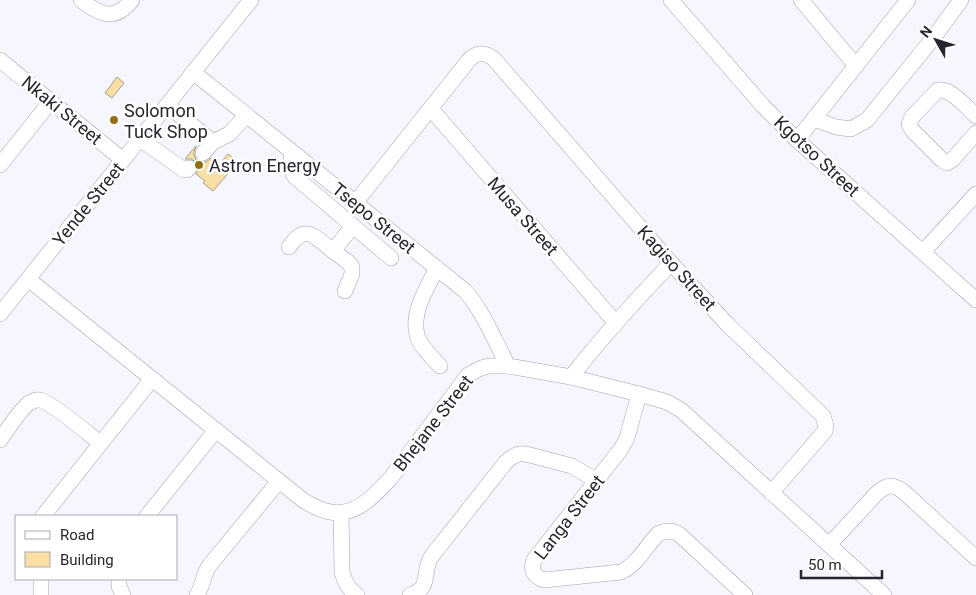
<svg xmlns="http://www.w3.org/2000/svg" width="976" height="595" viewBox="0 0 976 595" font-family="Roboto,sans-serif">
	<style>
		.building { fill: #f9dea6; stroke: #a59d8c }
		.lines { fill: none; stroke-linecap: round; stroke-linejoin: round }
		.minor-casing { stroke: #a2a1b3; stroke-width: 16 }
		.minor { stroke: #fff; stroke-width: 15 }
		.poi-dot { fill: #906e13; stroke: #fff; stroke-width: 2 }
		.labels { text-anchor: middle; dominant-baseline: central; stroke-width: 5; stroke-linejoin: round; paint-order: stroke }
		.street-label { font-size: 18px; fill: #27262e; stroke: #fff }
		.poi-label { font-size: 18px; fill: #27262e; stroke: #fff; text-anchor: start }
	</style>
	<rect width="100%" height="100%" fill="#f6f6fe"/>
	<!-- building -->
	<g class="building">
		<path d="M117,77l7,6 -12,15 -7,-5z"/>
		<path d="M196,146l-2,6v3l2,5 5,2h5l5,-4 8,7 9,-11 10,8 -25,29 -10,-8 2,-2 -9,-7 2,-4v-4l-2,-4 -5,-3h-6z"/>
	</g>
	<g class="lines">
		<defs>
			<g id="minor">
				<path d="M81,0c19,15 34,22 51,0"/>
				<path d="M671,0l92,106 34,34 179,160"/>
				<path d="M801,0l55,66"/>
				<path d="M0,60l123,100"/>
				<path d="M193,72l272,219c17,18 31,52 43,75"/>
				<path d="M167,105l46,37"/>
				<path d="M431,109l184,213"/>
				<path d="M976,116c-10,-9 -25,-28 -38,-26l-26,27 -3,7 3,6 30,30 5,3 6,-4 23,-26"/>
				<path d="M814,119l22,8 15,2 16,-9 67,-83 27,-37"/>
				<path d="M140,139l44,31h3l2,-2"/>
				<path d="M797,140l111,-140"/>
				<path d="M291,151l1,21 3,5 96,81"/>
				<path d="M203,153l10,-11 16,-8 17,-18"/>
				<path d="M0,165l51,-64"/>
				<path d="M355,203l114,-143c8,-8 16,-8 25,-1l177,204 56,61 96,92 3,10 -1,5 -54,62"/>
				<path d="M289,247c3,-4 7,-10 12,-12 9,-6 24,10 32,16l20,-25"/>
				<path d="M333,251l15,11 4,5v7l-7,17"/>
				<path d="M923,252l53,-58"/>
				<path d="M437,268c-10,20 -26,44 -20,67 3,12 15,22 23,31"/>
				<path d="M28,279l276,222c7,4 14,8 22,10 27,8 47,-14 64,-32l78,-104 13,-7 8,-2h19l63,11 68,17 28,8 14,8 203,185"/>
				<path d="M0,314l251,-314"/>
				<path d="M571,377c31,-40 65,-77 100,-114"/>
				<path d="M639,394l-12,44 -6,11 -87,111c-4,10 0,17 10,20l77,-8c16,-7 25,-26 37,-38 8,-4 15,-4 22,1l65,60"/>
				<path d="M0,440c8,-11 19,-29 29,-37 4,-2 8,-4 11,-3 11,2 50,35 60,43"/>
				<path d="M341,513l1,59c3,10 6,17 15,23"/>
				<path d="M43,516l109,-137"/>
				<path d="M147,516l69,-86"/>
				<path d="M829,545l47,-51c11,-10 17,-11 29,-1l71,65"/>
				<path d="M41,579v16"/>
				<path d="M119,579v7l4,9"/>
				<path d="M197,595c6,-9 6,-20 12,-29l70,-85"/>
				<path d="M410,595c22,-7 12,-23 21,-38l75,-95c6,-6 12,-9 20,-8l46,12 25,15"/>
			</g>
		</defs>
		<!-- minor casing -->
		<use href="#minor" class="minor-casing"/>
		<!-- minor -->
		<use href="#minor" class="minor"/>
	</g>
	<!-- markers -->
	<g class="poi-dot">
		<circle cx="114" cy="120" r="5"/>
		<circle cx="199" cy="165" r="5"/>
	</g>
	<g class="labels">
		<!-- street labels -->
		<g class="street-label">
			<text transform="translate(62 110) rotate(39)">Nkaki Street</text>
			<text transform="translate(817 156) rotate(43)">Kgotso Street</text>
			<text transform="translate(88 204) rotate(-51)">Yende Street</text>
			<text transform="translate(523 216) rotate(49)">Musa Street</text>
			<text transform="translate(374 218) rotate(39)">Tsepo Street</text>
			<text transform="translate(677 268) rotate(48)">Kagiso Street</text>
			<text transform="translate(433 423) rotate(-52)">Bhejane Street</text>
			<text transform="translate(569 517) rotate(-52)">Langa Street</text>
		</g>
		<!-- poi labels -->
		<g class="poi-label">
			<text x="124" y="110">Solomon<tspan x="124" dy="21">Tuck Shop</tspan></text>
			<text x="209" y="165">Astron Energy</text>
		</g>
	</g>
	<!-- legend -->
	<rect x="15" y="515" width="162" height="65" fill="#ffffff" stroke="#a9a8ab"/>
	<rect x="25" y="531" width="25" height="8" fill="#ffffff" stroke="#a9a8ab"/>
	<text x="60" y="540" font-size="15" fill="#27262e">Road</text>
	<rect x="25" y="552" width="25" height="15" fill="#f9dea6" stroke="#a9a8ab"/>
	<text x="60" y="565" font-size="15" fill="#27262e">Building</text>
	<!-- north arrow -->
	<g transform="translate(936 40) rotate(309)" stroke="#ffffff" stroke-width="4" paint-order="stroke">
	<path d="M0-4L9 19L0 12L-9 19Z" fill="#27262e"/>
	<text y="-8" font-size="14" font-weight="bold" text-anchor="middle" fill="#27262e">N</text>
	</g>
	<!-- scale -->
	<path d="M801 570v8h81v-8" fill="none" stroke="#27262e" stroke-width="2.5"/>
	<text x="808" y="570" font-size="15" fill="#27262e" stroke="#ffffff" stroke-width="4" paint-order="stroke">50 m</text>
</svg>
